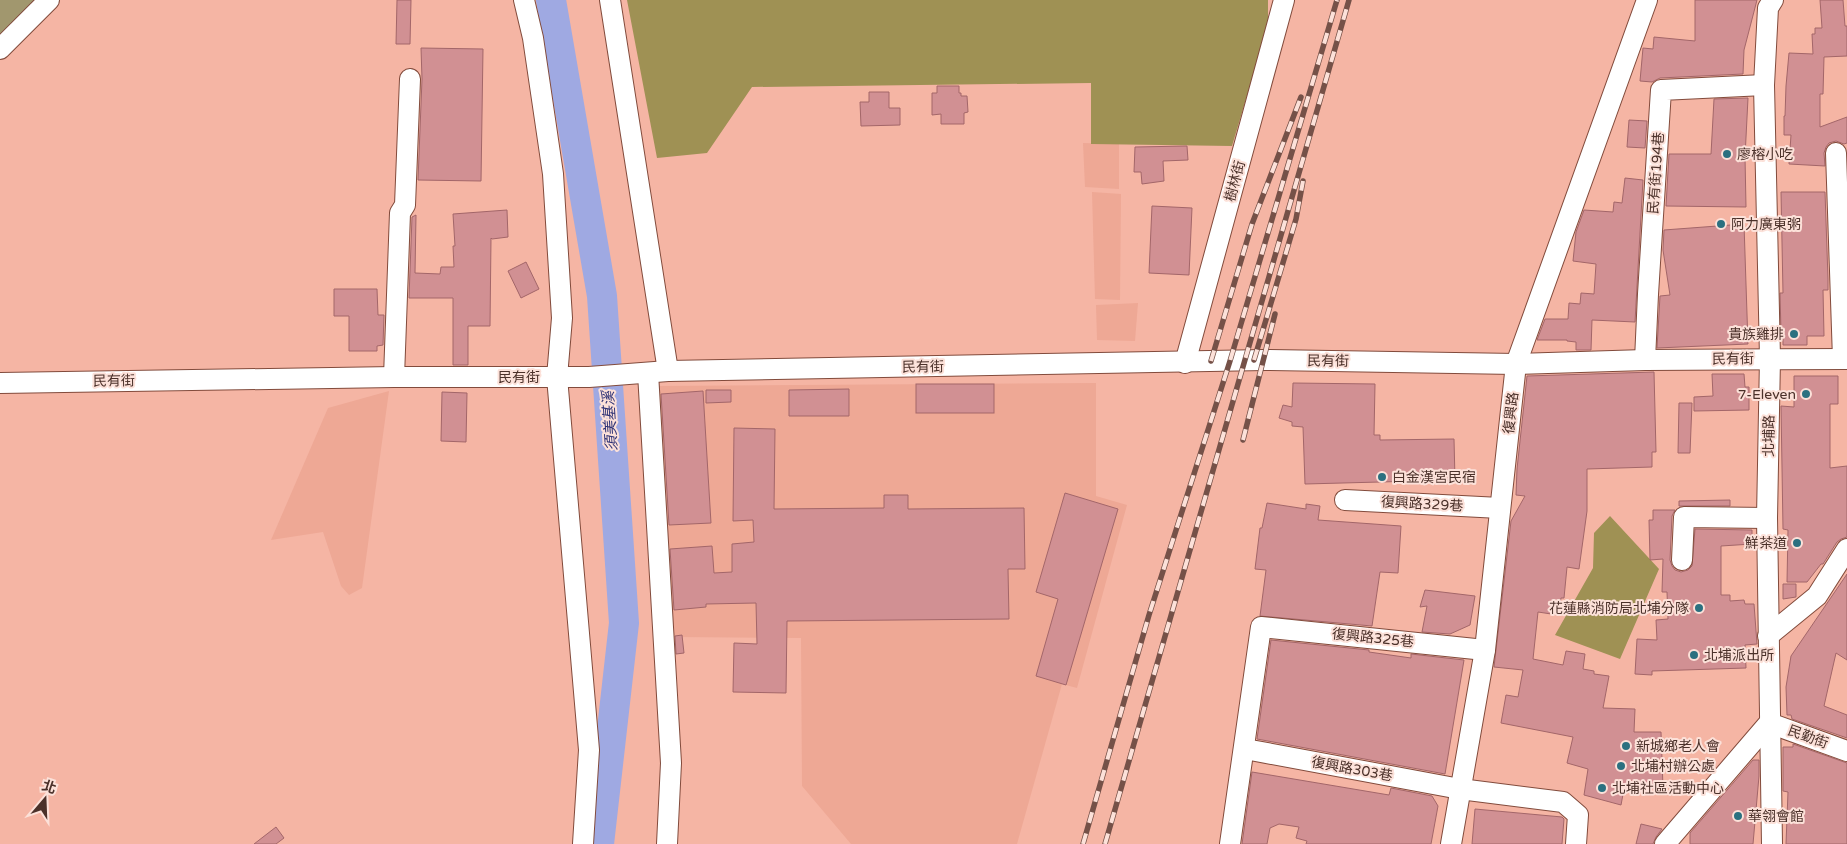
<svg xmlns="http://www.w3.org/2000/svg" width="1847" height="844" viewBox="0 0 1847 844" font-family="'Varela Round','Noto Sans TC',sans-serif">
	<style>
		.built { fill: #eea895 }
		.green { fill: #a1976e }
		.forest { fill: #9f9154 }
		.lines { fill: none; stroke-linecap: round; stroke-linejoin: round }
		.river { stroke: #9fa9e2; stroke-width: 30 }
		.building { fill: #d19093; stroke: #a36669 }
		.minor-casing { stroke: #824b3c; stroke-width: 22 }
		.minor { stroke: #fff; stroke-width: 20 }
		.rail-casing { stroke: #755148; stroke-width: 5.5 }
		.rail { stroke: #fce1d9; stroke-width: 4; stroke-dasharray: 11; stroke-linecap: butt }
		.poi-dot { fill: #2b7080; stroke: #fce1d9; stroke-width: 2 }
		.labels { text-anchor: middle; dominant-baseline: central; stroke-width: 4; stroke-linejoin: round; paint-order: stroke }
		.poi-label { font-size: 14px; fill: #4b312a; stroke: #fce1d9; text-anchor: start }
		.street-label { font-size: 14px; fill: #4b312a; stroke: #fce1d9 }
		.water-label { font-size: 15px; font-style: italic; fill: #2e3275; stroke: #fce1d9 }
	</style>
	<rect width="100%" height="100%" fill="#f5b5a4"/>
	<!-- built -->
	<g class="built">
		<path d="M1083,143l36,1v45l-34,-2z"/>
		<path d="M1092,192l29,2 -1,106 -25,-1z"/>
		<path d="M1138,303l-3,38 -38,-1 -1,-35z"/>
		<path d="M1096,383v113l31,9 -50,183 -15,-4 -45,160h-166l-49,-58 -1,-148 -128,-1 -6,-87 -8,-164z"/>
		<path d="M389,391l-27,197 -13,7 -8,-9 -18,-54 -52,8 57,-132z"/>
	</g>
	<!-- green -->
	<path class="green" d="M0,0h35l-35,35z"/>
	<!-- forest -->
	<g class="forest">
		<path d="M627,0h641v25l-36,121 -141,-2v-61l-339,4 -45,66 -50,5z"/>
		<path d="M1610,516l49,53 -39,90 -65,-24 38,-67 1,-35z"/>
	</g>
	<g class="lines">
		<!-- river -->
		<path class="river" d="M551,0l51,296 22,327 -25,221"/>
	</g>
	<!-- building -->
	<g class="building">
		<path d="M397,0h14l-1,44h-14z"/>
		<path d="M1695,0h62l-13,50 -1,24 -83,4 -8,4 -12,-1 3,-33 10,1 1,-12 41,4z"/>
		<path d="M1820,0h23l2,26h2v30l-23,1 -1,37h-3v33l27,-10v26l-3,1 -8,-3 -7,2 -3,4 -2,6 1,13 -36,-2 2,-29h-7v-19h1l1,-30 3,-33 24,1 -1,-20h3v-6h7z"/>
		<path d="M421,48l62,1 -2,132 -63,-1 4,-101z"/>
		<path d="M937,86h22v7h2v3h6l1,16 -4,1v11h-23v-10l-9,1v-22h5z"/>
		<path d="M869,92h20v16h11v17l-39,1 -1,-24h9z"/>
		<path d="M1748,98l-3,59 1,50 -80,-1 3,-52h42l3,-55z"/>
		<path d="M1629,120l18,1 -2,27 -18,-1z"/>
		<path d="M1187,146l1,14 -25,1 1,20 -22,3 -1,-12h-7l1,-25z"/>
		<path d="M1625,178l18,2 -8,142 -43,-2 -1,30h-15v-8l-9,-1v-1h-30l8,-21h23l1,-16 11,1 1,-11 13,1 2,-30 -23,-3 3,-29 8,-22 29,2 1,-10 8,1z"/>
		<path d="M1781,192h44l3,87v11h-5l1,46h-17v9h-24v-12h-2l-1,-40h3z"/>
		<path d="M1152,206l40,2 -3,67 -40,-2z"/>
		<path d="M507,210l1,27 -16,2 -1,-1 -1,88h-22v39h-15v-67h-44l3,-81 4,-2 -1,58 25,1 1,-7h13l-1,-21h2l-2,-32z"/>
		<path d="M1744,224l4,120 -91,4 3,-52 10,-1 -7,-45 1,-20z"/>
		<path d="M526,262l13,27 -18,9 -13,-27z"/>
		<path d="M334,289h43l1,26h6l-1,30 -6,1v5h-28v-35h-15z"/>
		<path d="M1654,372l2,80h-4v15l-65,2v42l-8,58 -12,-2 -3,31h-3l-3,17 -20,-3 -5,47 30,6 3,-14 19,3 -2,15 11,2v3l15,2 -6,32 32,1 -1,23h27l2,56 -39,1 -3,16 -37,-10 4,-26 -21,-6 6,-26 -72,-14 5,-28 12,2 5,-27 -29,-3 17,-146 14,-25 -9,-1 1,-26 10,-93z"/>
		<path d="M1712,374h32l1,13h4v23l-55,1v-14l19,-1z"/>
		<path d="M1794,376h44v28h-8v64l17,-2v71l-6,2 -4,3 -14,22h-2l-14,18h-20l1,-52 -5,-1 -2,-123 13,1z"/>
		<path d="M1293,383l82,1 -1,51h6v5l74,-1 1,41 -150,4 -2,-57 -11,-1v-4l-13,-4 4,-13 9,2z"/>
		<rect x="916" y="384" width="78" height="29"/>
		<path d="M849,389v27h-60v-26z"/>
		<path d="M706,390h25v12l-25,1z"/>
		<path d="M703,391l8,132 -42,2 -8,-131z"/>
		<path d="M442,392l25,1 -1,49 -25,-1z"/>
		<path d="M1679,403h13l-2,50h-12z"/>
		<path d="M734,428l41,1 -1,80 110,-1v-13h24v14l116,-1 1,61h-17l1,50 -222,2 -1,72 -53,-1 1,-49 23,1 -1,-41 -50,1v3l-32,3 -4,-61 42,-3 2,27 18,-1v-28l22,-2 -1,-22 -20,1z"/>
		<path d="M1065,493l53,16 -52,176 -30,-9 22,-77 -22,-7z"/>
		<path d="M1730,500v6h-51v-5z"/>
		<path d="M1267,503l39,6v-5l14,2 -2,14 83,6 -3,47 -18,-1 -8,54 -112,-10 6,-46 -11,-1 5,-41h2z"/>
		<path d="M1653,510h22l-3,6 -2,44 2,6 3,4 6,2 7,-2 4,-4 3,-37 57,1v14l-31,2v49h9v6l14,-1 1,4h9l3,40 -12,1 1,23 -94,3v4l-17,-1 2,-35 20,1 -1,-20 12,-1 -1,-27h-5l1,-33 -13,1 -1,-40h4z"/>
		<path d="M1847,574v86l-11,-7 -12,53 23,9v23l-55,-19 -1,-4h-4l-1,-28 5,-31z"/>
		<path d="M1783,584h13v13l-13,2z"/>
		<path d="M1425,590l50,6 -5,29 -20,9 -28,-2 5,-26 -7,1z"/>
		<path d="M682,635l2,18 -8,1 -1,-18z"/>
		<path d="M1271,640l98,10v2l42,6v-4l53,6 -19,114 -188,-35z"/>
		<path d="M1793,744l54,19v81h-61l2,-52 -5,-1v-44h10z"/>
		<path d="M1753,760h6v16l-6,68h-63v-11z"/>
		<path d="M1252,772l137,23 2,-7 41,8 6,10 -7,38h-125l1,-3 -11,-3 3,-11 -20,-3 -9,4 -3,16h-25z"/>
		<path d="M1475,809l87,8 2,2 -2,25h-90z"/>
		<path d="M1641,824l21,5 -6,8 -3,7h-17z"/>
		<path d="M276,827l8,11 -8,6h-22z"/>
	</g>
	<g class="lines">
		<defs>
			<g id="minor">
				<path d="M524,0l9,38 20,136 9,144 -5,59 32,373 -6,94"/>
				<path d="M610,0l58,371"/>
				<path d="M0,49l49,-49"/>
				<path d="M1836,153l7,206"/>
				<path d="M1645,360l3,-66 13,-204 103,-5"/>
				<path d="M1185,363l99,-363"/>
				<path d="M648,373l23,390 -4,81"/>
				<path d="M394,377l6,-164 5,-8 5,-126"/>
				<path d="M0,383l394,-6h195l79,-6 597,-11 251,4 129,-4 202,-1"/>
				<path d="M1345,500l155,8"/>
				<path d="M1682,560l2,-43 83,1"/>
				<path d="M1768,636l49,-40 30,-47"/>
				<path d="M1245,749l215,40 103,13 15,13 -2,29"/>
				<path d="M1230,844l31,-217 224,23"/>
				<path d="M1451,844l34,-194 31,-286 131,-364"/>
				<path d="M1665,844l104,-121 78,28"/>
				<path d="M1772,844l-5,-326 3,-160 -6,-273 4,-77 5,-8"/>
			</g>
		</defs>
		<!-- minor casing -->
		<use href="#minor" class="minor-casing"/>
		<!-- minor -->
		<use href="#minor" class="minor"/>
		<defs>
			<g id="rail">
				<path d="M1254,360l42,-141 7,-38"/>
				<path d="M1211,361l41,-137 49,-127"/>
				<path d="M1243,440l32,-126"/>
				<path d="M1083,844l66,-229 81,-254 107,-361"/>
				<path d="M1105,844l244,-844"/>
			</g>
		</defs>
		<!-- rail casing -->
		<use href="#rail" class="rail-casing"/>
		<!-- rail -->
		<use href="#rail" class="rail"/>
	</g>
	<!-- markers -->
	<g class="poi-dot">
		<circle cx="1727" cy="154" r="5"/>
		<circle cx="1721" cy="224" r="5"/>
		<circle cx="1794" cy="334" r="5"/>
		<circle cx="1806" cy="394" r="5"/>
		<circle cx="1382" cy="477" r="5"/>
		<circle cx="1797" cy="543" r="5"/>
		<circle cx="1699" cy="608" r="5"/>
		<circle cx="1694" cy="655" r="5"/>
		<circle cx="1626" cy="746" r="5"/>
		<circle cx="1621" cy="766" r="5"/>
		<circle cx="1602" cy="788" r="5"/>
		<circle cx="1738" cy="816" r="5"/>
	</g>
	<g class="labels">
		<!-- poi labels -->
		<g class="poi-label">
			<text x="1737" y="154">廖榕小吃</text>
			<text x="1731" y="224">阿力廣東粥</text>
			<text x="1784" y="334" text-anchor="end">貴族雞排</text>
			<text x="1796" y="394" text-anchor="end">7-Eleven</text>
			<text x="1392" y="477">白金漢宮民宿</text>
			<text x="1787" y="543" text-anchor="end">鮮茶道</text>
			<text x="1689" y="608" text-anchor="end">花蓮縣消防局北埔分隊</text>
			<text x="1704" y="655">北埔派出所</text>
			<text x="1636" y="746">新城鄉老人會</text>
			<text x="1631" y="766">北埔村辦公處</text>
			<text x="1612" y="788">北埔社區活動中心</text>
			<text x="1748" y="816">華翎會館</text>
		</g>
		<!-- street labels -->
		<g class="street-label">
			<text transform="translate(1656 173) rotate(-86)">民有街194巷</text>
			<text transform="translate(1235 181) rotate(-75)">樹林街</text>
			<text transform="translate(1733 359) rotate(-1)">民有街</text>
			<text transform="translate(1328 361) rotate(1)">民有街</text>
			<text transform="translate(923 367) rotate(-1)">民有街</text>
			<text x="519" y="377">民有街</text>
			<text transform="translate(114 381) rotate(-1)">民有街</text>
			<text transform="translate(1511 413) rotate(-83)">復興路</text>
			<text transform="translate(1769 436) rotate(-89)">北埔路</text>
			<text transform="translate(1422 504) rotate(3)">復興路329巷</text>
			<text transform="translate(1373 638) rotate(6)">復興路325巷</text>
			<text transform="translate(1808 737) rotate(20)">民勤街</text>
			<text transform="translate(1352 769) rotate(10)">復興路303巷</text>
		</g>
		<!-- water labels -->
		<g class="water-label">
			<text transform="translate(610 421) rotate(-94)">須美基溪</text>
		</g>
	</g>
	<!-- north arrow -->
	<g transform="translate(45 799) rotate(19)" stroke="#fce1d9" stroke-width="4" paint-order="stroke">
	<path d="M0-4L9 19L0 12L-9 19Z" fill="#4b312a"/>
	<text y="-8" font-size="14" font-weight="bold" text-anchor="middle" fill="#4b312a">北</text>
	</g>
</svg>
